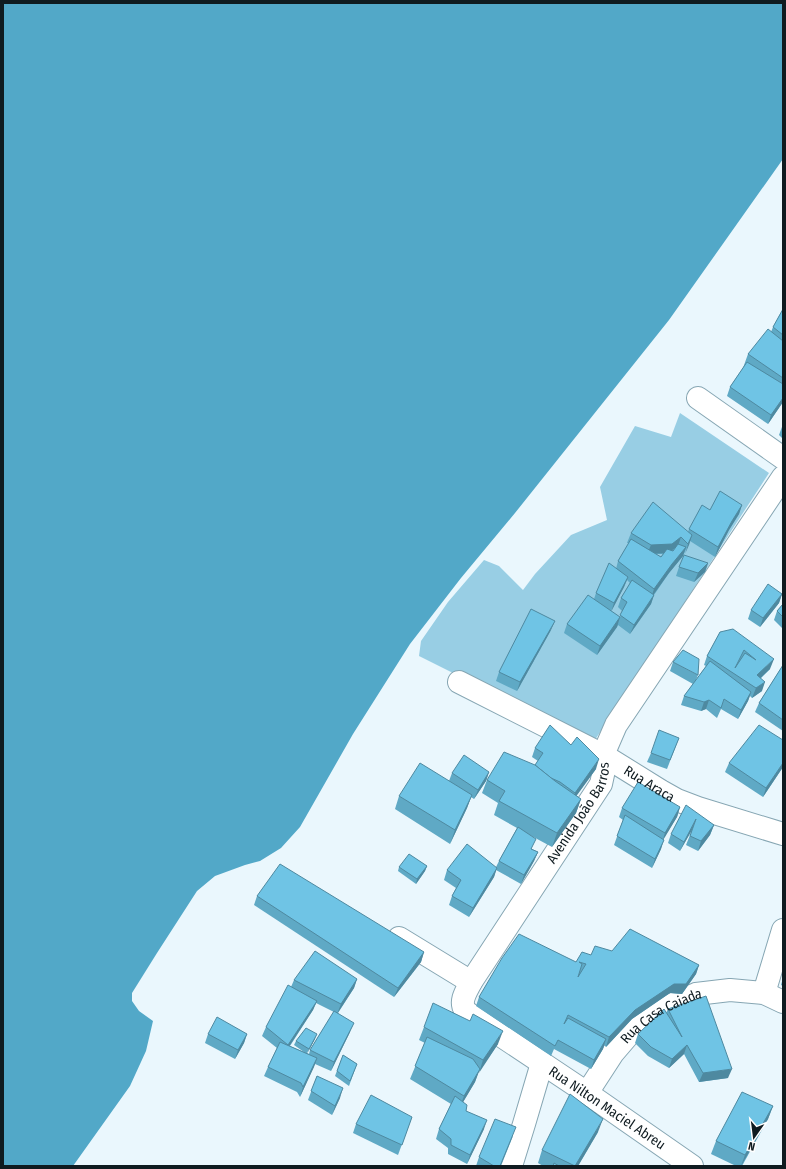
<svg xmlns="http://www.w3.org/2000/svg" width="786" height="1169" viewBox="0 0 786 1169" font-family="'Fira Sans Condensed',sans-serif">
	<style>
		.green { fill: #98cee4 }
		.water { fill: #52a8c8 }
		.lines { fill: none; stroke-linecap: round; stroke-linejoin: round }
		.minor-casing { stroke: #86a6b3; stroke-width: 24 }
		.minor { stroke: #fff; stroke-width: 22 }
		.wall { fill: #5fa9c5; fill-rule: evenodd }
		.shaded-wall { fill: #4e89a0 }
		.building { fill: #6fc4e5; stroke: #4e89a0; fill-rule: evenodd }
		.labels { text-anchor: middle; dominant-baseline: central; stroke-width: 4; stroke-linejoin: round; paint-order: stroke }
		.street-label { font-size: 14px; fill: #0f1b20; stroke: #fff }
	</style>
	<rect width="100%" height="100%" fill="#eaf7fd"/>
	<!-- green -->
	<path class="green" d="M680,413l89,60 -176,270 -174,-87 2,-15 27,-39 36,-42 15,6 24,24 12,-16 36,-39 36,-15 -7,-33 35,-61 36,11z"/>
	<!-- water -->
	<path class="water" d="M3,3h780v156l-114,161 -154,193 -54,65 -51,66 -57,90 -53,93 -19,21 -21,13 -15,4 -30,11 -18,15 -40,62 -25,40v8l7,10 14,10 -7,30 -16,35 -57,80h-70z"/>
	<g class="lines">
		<defs>
			<g id="minor">
				<path d="M698,398l85,60"/>
				<path id="s1" d="M459,682l144,73 58,36 16,9 21,8 85,26"/>
				<path d="M399,938l72,44"/>
				<path d="M764,993l19,-63"/>
				<path id="s2" d="M587,1093l26,-40 18,-21 26,-21 39,-17 34,-4 34,3 19,9"/>
				<path d="M511,1166l13,-42 18,-61"/>
				<path id="s3" d="M692,1166l-105,-73 -114,-76c-2,-2 -6,-4 -8,-7 -6,-9 2,-20 6,-28l130,-198 3,-14 -1,-15 13,-30 167,-248"/>
			</g>
		</defs>
		<!-- minor casing -->
		<use href="#minor" class="minor-casing"/>
		<!-- minor -->
		<use href="#minor" class="minor"/>
	</g>
	<!-- wall -->
	<g class="wall">
		<path d="M783,309v93l-15,22 -41,-28 3,-9 13,-19 5,-14 23,-22 2,-5z"/>
		<path d="M783,424v15l-4,-4z"/>
		<path d="M742,505l-3,9 -10,16 -14,27 -25,-16 -7,15 -14,17 -15,22 -3,9 -21,30 -12,-9 -1,2 -20,28 -33,-22 3,-9 27,-25 2,-6 20,-24 2,-8 11,-18h-2l4,-10 57,-1 1,-3 21,-19zM656,554h7l-2,3zM627,580l3,3 -9,15 -3,9 4,4 -2,6 -9,-6 13,-24z"/>
		<path d="M708,563l-3,9 -11,10 -18,-6 3,-9z"/>
		<path d="M782,594l-3,9 -19,24 -12,-8 3,-9z"/>
		<path d="M783,604v25l-9,-9 3,-9z"/>
		<path d="M551,630l-34,61 -21,-10 3,-9z"/>
		<path d="M720,632l50,37 -9,9 1,13 -10,7 -2,-2 -2,5 -10,18 -17,-10 -4,9 -11,-9 -5,2 -20,-6 3,-9 9,-12 -23,-13 3,-9 25,13 -2,5 10,-14 -2,-1 3,-9z"/>
		<path d="M783,665v66l-28,-19 4,-9z"/>
		<path d="M679,738l-12,31 -20,-7 4,-9z"/>
		<path d="M783,740v27l-20,30 -38,-25 4,-9z"/>
		<path d="M535,748l61,21 -20,27 5,3 -5,14 -24,34 -26,-14 6,16 6,3 -4,9 -13,23 -25,-14 -2,7 -25,40 -20,-12 3,-9 4,-8 -12,-8 3,-10 49,-3 3,-6 18,-33 -23,-13 4,-12 -16,-10 5,-13 48,-15 3,-4 -6,-4z"/>
		<path d="M489,772l-3,9 -12,18 -3,-2 -4,11 -17,36 -55,-35 4,-13 50,-15 3,-8z"/>
		<path d="M680,807l-3,10 -14,22 -2,10 -9,19 -38,-23 9,-25 -4,-3 3,-9z"/>
		<path d="M714,825l-4,10 -12,16 -12,-6 6,-15 -12,21 -12,-8 3,-9z"/>
		<path d="M427,866l-2,5 -9,13 -18,-13 1,-4z"/>
		<path d="M257,896l167,56 -3,10 -27,35 -140,-92z"/>
		<path d="M612,951l87,14 -3,9 -14,20 -12,-1 -38,26 -26,28 -2,-2 -1,4 -12,20 -37,-20 -3,7 -75,-50 3,-9 97,-35 15,-7z"/>
		<path d="M783,978v8l-2,-1z"/>
		<path d="M357,979l-3,9 -16,25 12,19 -19,39 -16,-7 -15,33 -3,-5 -33,-16 4,-9 9,-19 -15,-12 4,-9 25,-40 3,-7zM316,1003l18,9 -24,38 -1,4 -2,-1 8,-14 -19,2 -2,4 10,7 -14,-6 23,-36z"/>
		<path d="M668,1009l60,69 -29,4 -15,-28 -15,14 -21,-12 -13,-13 3,-9 28,-21z"/>
		<path d="M424,1027l74,17 -20,29 -3,9 -12,20 3,9 18,18 -17,35 -19,-10v-6l-12,-9 3,-10 12,-25 -41,-25 15,-36 -6,-3z"/>
		<path d="M208,1034h39l-3,9 -9,16 -30,-16z"/>
		<path d="M343,1055l14,9 -8,22 -14,-10z"/>
		<path d="M317,1076l23,22 -8,17 -24,-15z"/>
		<path d="M773,1106l-5,13 -26,47h-6l-25,-12 5,-13z"/>
		<path d="M412,1117l-14,38 -45,-22 3,-9z"/>
		<path d="M598,1132l-20,34h-35l-5,-3 4,-13z"/>
		<path d="M513,1136l-12,30h-25l3,-9z"/>
	</g>
	<!-- shaded-wall -->
	<g class="shaded-wall">
		<path d="M783,398v4l-15,22 3,-9z"/>
		<path d="M742,505l-3,9 -10,16 -14,27 3,-10 14,-26z"/>
		<path d="M692,535l-3,10 -4,9 3,-10z"/>
		<path d="M681,537l-3,9 -10,7 -21,1 4,-9z"/>
		<path d="M686,547l-3,9 -14,17 -18,25 3,-9 18,-25z"/>
		<path d="M708,563l-3,9 -11,10 4,-9z"/>
		<path d="M628,577l-4,10 -13,25 3,-9z"/>
		<path d="M782,594l-3,9 -19,24 3,-9z"/>
		<path d="M654,595l-3,9 -21,30 4,-9z"/>
		<path d="M620,617l-3,10 -20,28 3,-9z"/>
		<path d="M555,621l-4,9 -34,61 3,-9z"/>
		<path d="M774,659l-4,10 -16,15 3,-9z"/>
		<path d="M765,682l-3,9 -10,7 4,-10z"/>
		<path d="M751,692l-3,9 -10,18 3,-9z"/>
		<path d="M709,700l-3,9 -5,2 3,-9z"/>
		<path d="M599,759l-3,10 -24,33 3,-9z"/>
		<path d="M783,763v4l-20,30 3,-9z"/>
		<path d="M489,772l-3,9 -12,18 4,-9z"/>
		<path d="M472,795l-5,13 -17,36 5,-14z"/>
		<path d="M581,799l-5,14 -24,34 5,-14z"/>
		<path d="M680,807l-3,10 -15,25 3,-9z"/>
		<path d="M696,819l-3,9 -13,23 4,-9z"/>
		<path d="M714,825l-4,10 -12,16 3,-10z"/>
		<path d="M664,840l-3,9 -9,19 3,-9z"/>
		<path d="M538,852l-4,9 -13,23 3,-9z"/>
		<path d="M427,866l-2,5 -9,13 1,-5z"/>
		<path d="M497,868l-3,9 -25,40 4,-9z"/>
		<path d="M424,952l-3,10 -27,35 4,-9z"/>
		<path d="M699,965l-3,9 -14,20 -12,-1 -38,26 -26,28 3,-10 26,-27z"/>
		<path d="M357,979l-3,9 -17,26 4,-10z"/>
		<path d="M317,1001l-4,9 -29,44 4,-9z"/>
		<path d="M354,1023l-4,9 -19,39 3,-9z"/>
		<path d="M503,1031l-5,13 -19,29 4,-13z"/>
		<path d="M247,1034l-3,9 -9,16 3,-9z"/>
		<path d="M317,1034l-2,5 -8,15 2,-5z"/>
		<path d="M606,1039l-3,10 -12,20 3,-9z"/>
		<path d="M687,1045l-3,9 -15,14 3,-9z"/>
		<path d="M317,1058l-3,9 -14,30 3,-10z"/>
		<path d="M480,1069l-5,13 -16,27 5,-13z"/>
		<path d="M732,1069l-4,9 -29,4 4,-9z"/>
		<path d="M343,1088l-3,10 -8,17 3,-9z"/>
		<path d="M773,1106l-5,13 -27,47 4,-11z"/>
		<path d="M603,1119l-5,13 -20,34h-3z"/>
		<path d="M487,1120l-3,9 -17,35 3,-9z"/>
	</g>
	<!-- building -->
	<g class="building">
		<path d="M783,309v26l-10,-8z"/>
		<path d="M768,329l15,12v37l-35,-24z"/>
		<path d="M747,362l36,22v14l-12,17 -41,-28z"/>
		<path d="M720,491l22,14 -10,16 -14,26 -29,-18 13,-24 8,5z"/>
		<path d="M653,502l39,33 -4,9 -7,-7 -9,7 -21,1 -20,-12z"/>
		<path d="M631,539l30,18 6,-8 6,2 5,-7 8,3 -14,17 -18,25 -36,-28z"/>
		<path d="M684,555l24,8 -10,10 -19,-6z"/>
		<path d="M609,563l19,14 -14,26 -18,-10z"/>
		<path d="M632,580l22,15 -20,30 -14,-10 7,-13 -6,-4z"/>
		<path d="M768,584l14,10 -19,24 -12,-8z"/>
		<path d="M588,595l32,22 -20,29 -33,-22z"/>
		<path d="M783,604v13l-6,-6z"/>
		<path d="M531,609l24,12 -35,61 -21,-10z"/>
		<path d="M733,629l41,30 -17,16 8,7 -9,6 -49,-32 13,-24zM744,650l12,10 -11,-7 -10,15z"/>
		<path d="M683,650l16,9 -1,16 -25,-13z"/>
		<path d="M710,661l41,31 -10,18 -17,-11 -3,9 -12,-8 -5,2 -20,-6z"/>
		<path d="M783,665v55l-24,-17z"/>
		<path d="M550,725l21,20 6,-8 22,22 -24,34 -15,-11 -9,-4 -16,-13 8,-12 -8,-5z"/>
		<path d="M759,725l24,15v23l-17,25 -37,-25z"/>
		<path d="M659,730l20,8 -9,22 -19,-7z"/>
		<path d="M504,752l31,13 20,16 26,18 -24,34 -58,-32 6,-10 -18,-11z"/>
		<path d="M464,755l25,17 -11,18 -26,-17z"/>
		<path d="M420,763l52,32 -17,35 -56,-34z"/>
		<path d="M638,782l42,25 -15,26 -43,-25z"/>
		<path d="M686,805l28,20 -13,16 -11,-5 6,-17 -12,23 -13,-8z"/>
		<path d="M625,815l39,25 -9,19 -38,-23z"/>
		<path d="M518,827l18,12 -5,10 7,3 -14,23 -25,-14z"/>
		<path d="M467,844l30,24 -24,40 -21,-12 9,-16 -14,-10z"/>
		<path d="M409,854l18,12 -10,13 -18,-12z"/>
		<path d="M280,864l144,88 -26,36 -141,-92z"/>
		<path d="M630,929l69,36 -13,19h-12l-39,26 -26,27 -41,-22 -4,9 4,-6 38,21 -12,21 -36,-20 -3,6 -76,-49 23,-39 17,-24 57,28 6,-10 9,3 4,-9 17,5zM579,962l7,2 -8,13 4,-13z"/>
		<path d="M315,951l42,28 -16,25 -47,-24z"/>
		<path d="M288,985l29,16 -29,44 -22,-18z"/>
		<path d="M706,996l26,73 -29,4 -16,-28 -15,14 -21,-12 -13,-13 26,-25 18,28 -14,-28z"/>
		<path d="M433,1003l37,18 3,-7 30,17 -20,29 -59,-33z"/>
		<path d="M334,1011l20,12 -20,39 -24,-12z"/>
		<path d="M217,1017l30,17 -9,16 -30,-16z"/>
		<path d="M306,1028l11,6 -8,15 -13,-8z"/>
		<path d="M427,1037l46,22 7,10 -16,27 -49,-30z"/>
		<path d="M280,1042l37,16 -14,29 -2,-4 -33,-16z"/>
		<path d="M343,1055l14,9 -7,17 -13,-10z"/>
		<path d="M317,1076l26,12 -8,18 -24,-15z"/>
		<path d="M742,1092l31,14 -28,49 -29,-14z"/>
		<path d="M570,1094l33,25 -28,47 -33,-16z"/>
		<path d="M371,1095l41,22 -10,28 -46,-21z"/>
		<path d="M455,1096l12,9 -1,6 21,9 -17,35 -19,-10v-6l-12,-10z"/>
		<path d="M495,1119l21,8 -16,39h-6l-15,-9z"/>
		<path d="M554,1163l5,3h-6z"/>
	</g>
	<g class="labels">
		<!-- street labels -->
		<g class="street-label">
			<text stroke="none"><textPath href="#s1" startOffset="216">Rua Araca</textPath></text>
			<text stroke="none"><textPath href="#s3" startOffset="507">Avenida João Barros</textPath></text>
			<text stroke="none"><textPath href="#s2" startOffset="110">Rua Casa Caiada</textPath></text>
			<text transform="translate(607 1108) rotate(34)">Rua Nilton Maciel Abreu</text>
		</g>
	</g>
	<!-- border -->
	<rect width="786" height="1169" fill="none" stroke="#0f1b20" stroke-width="8"/>
	<!-- north arrow -->
	<g transform="translate(754 1137) rotate(194)" stroke="#ffffff" stroke-width="3" paint-order="stroke">
	<path d="M0-3L7 15L0 10L-7 15Z" fill="#0f1b20"/>
	<text y="-6" font-size="11" font-weight="bold" text-anchor="middle" fill="#0f1b20">N</text>
	</g>
</svg>
